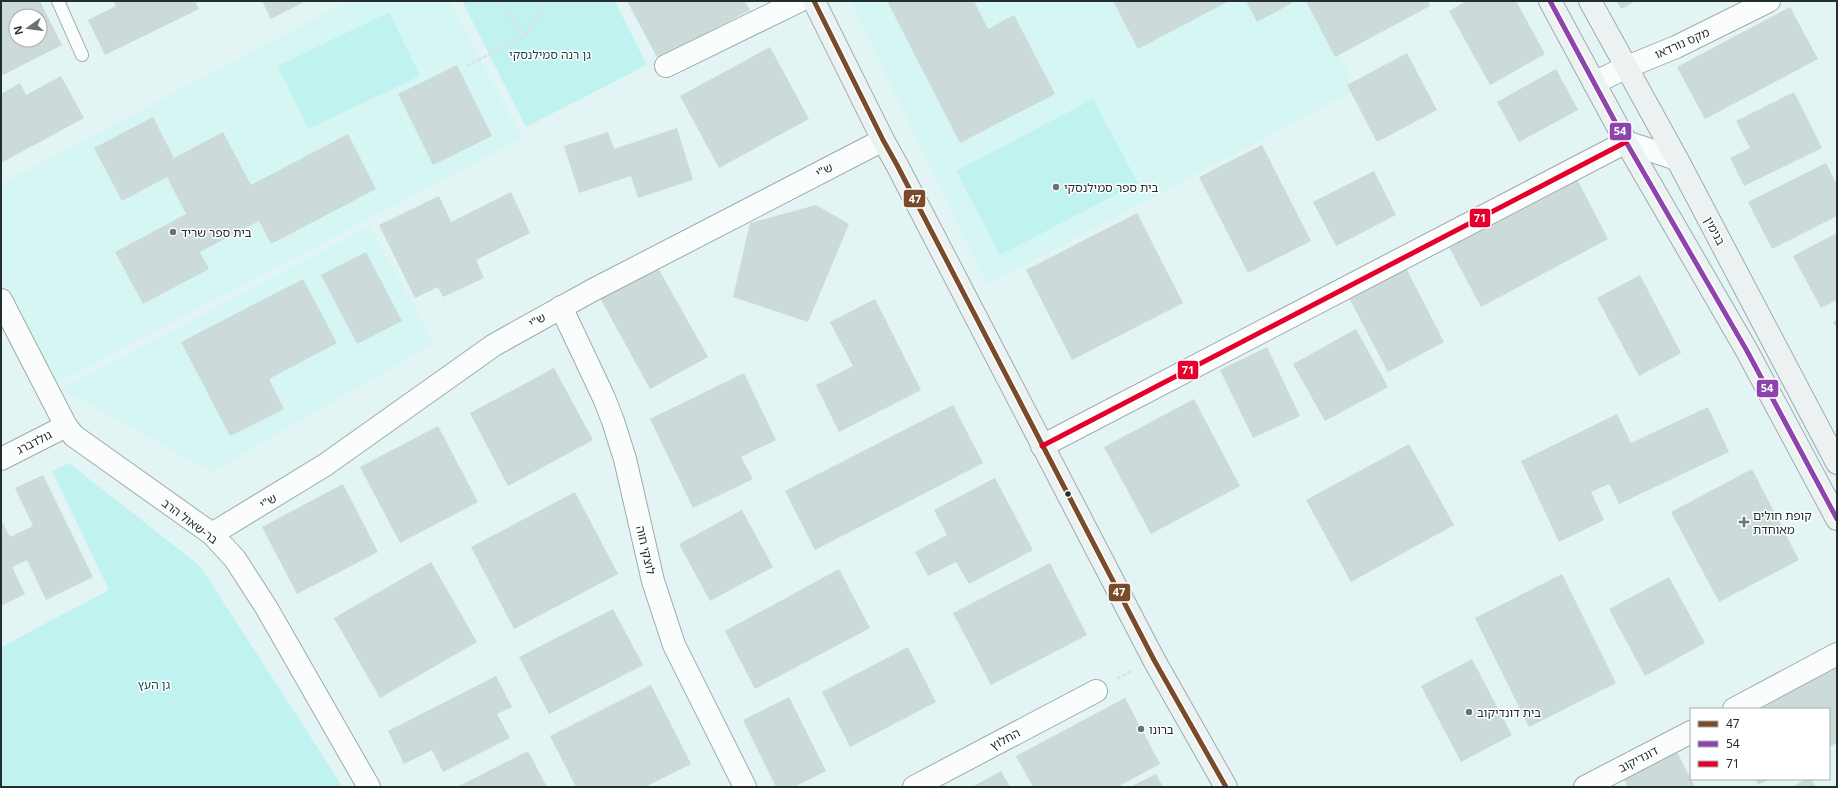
<svg xmlns="http://www.w3.org/2000/svg" width="1838" height="788" viewBox="0 0 1838 788" font-family="'Noto Sans','Noto Sans Hebrew',sans-serif">
	<style>
		.built { fill: #d6f6f4 }
		.green { fill: #c0f3f0 }
		.building { fill: #ccdad9; fill-rule: evenodd }
		.lines { fill: none; stroke-linecap: round; stroke-linejoin: round }
		.lane-casing { stroke: #9eabab; stroke-width: 14 }
		.street-casing { stroke: #9eabab; stroke-width: 24 }
		.secondary-casing { stroke: #9eabab; stroke-width: 24 }
		.path { stroke: #dbe1e0; stroke-width: 2.5; stroke-dasharray: 4 2; stroke-linecap: butt }
		.lane { stroke: #fbfdfd; stroke-width: 12 }
		.street { stroke: #fbfdfd; stroke-width: 22 }
		.secondary { stroke: #ecf2f2; stroke-width: 22 }
		.bus-1-casing { stroke: #fff; stroke-width: 8 }
		.bus-2-casing { stroke: #fff; stroke-width: 8 }
		.bus-3-casing { stroke: #fff; stroke-width: 8 }
		.bus-1 { stroke: #7a4b2a; stroke-width: 5 }
		.bus-2 { stroke: #8e44ad; stroke-width: 5 }
		.bus-3 { stroke: #e4002b; stroke-width: 5 }
		.poi-dot { fill: #667473; stroke: #fff; stroke-width: 1.5 }
		.bus-dot { fill: #222f2e; stroke: #fff; stroke-width: 1.5 }
		.labels { text-anchor: middle; dominant-baseline: central; stroke-width: 3; stroke-linejoin: round; paint-order: stroke }
		.street-label { font-size: 12px; fill: #222f2e; stroke: #fff }
		.park-label { font-size: 12px; fill: #164a48; stroke: #fff }
		.poi-label { font-size: 12px; fill: #222f2e; stroke: #fff; text-anchor: start }
		.line-badge { stroke: #fff; stroke-width: 1.5 }
		.badge-label { font-size: 11px; text-anchor: middle; font-weight: bold; fill: #fff }
	</style>
	<rect width="100%" height="100%" fill="#e3f4f4"/>
	<!-- built -->
	<g class="built">
		<path d="M348,1h102l72,137 -467,246 -54,-104v-96z"/>
		<path d="M850,1h461l46,88 -370,196z"/>
		<path d="M370,226l64,117 -222,129 -150,-83z"/>
	</g>
	<!-- green -->
	<g class="green">
		<path d="M462,1h153l32,64 -121,62z"/>
		<path d="M389,12l31,64 -112,53 -30,-63z"/>
		<path d="M1093,99l45,84 -138,72 -44,-84z"/>
		<path d="M69,463l131,103 143,221h-342v-140l108,-57 -57,-119z"/>
	</g>
	<!-- building -->
	<g class="building">
		<path d="M1,1h39l22,44 -61,31zM16,16h24v24h-24z"/>
		<path d="M113,1h82l4,8 -94,46 -17,-35 28,-14z"/>
		<path d="M262,1h44l-35,18z"/>
		<path d="M627,1h118l5,9 -92,49z"/>
		<path d="M887,1h87l14,28 26,-14 41,79 -95,49z"/>
		<path d="M1113,1h116l-91,48z"/>
		<path d="M1246,1h45l1,2 -35,19z"/>
		<path d="M1306,1h122l2,5 -95,51z"/>
		<path d="M1466,1h50l29,53 -55,31 -41,-74z"/>
		<path d="M1616,1h20l-15,8z"/>
		<path d="M1790,7l28,52 -113,60 -28,-52z"/>
		<path d="M770,47l39,72 -90,49 -39,-72z"/>
		<path d="M1407,53l30,57 -60,32 -30,-57z"/>
		<path d="M457,65l35,71 -59,29 -35,-71z"/>
		<path d="M1556,69l22,41 -59,32 -22,-40z"/>
		<path d="M61,76l23,42 -83,45v-69l19,-11 6,12z"/>
		<path d="M1794,92l28,56 -78,38 -14,-28 20,-10 -14,-27z"/>
		<path d="M153,117l21,41 49,-26 28,53 97,-51 28,55 -105,55 -12,-23 -59,31 9,17 -66,35 -28,-52 71,-38 -19,-37 -45,24 -28,-53z"/>
		<path d="M677,128l16,52 -55,18 -7,-22 -52,17 -15,-47 44,-14 6,17z"/>
		<path d="M1262,145l49,96 -63,32 -49,-96z"/>
		<path d="M1826,163l11,22v31l-65,33 -24,-47z"/>
		<path d="M1374,171l22,44 -60,31 -23,-44z"/>
		<path d="M1577,179l31,60 -127,68 -32,-60z"/>
		<path d="M511,192l19,41 -54,27 8,18 -41,19 -5,-10 -23,11 -36,-73 60,-29 12,26z"/>
		<path d="M816,205l33,19 -41,98 -75,-25 17,-74z"/>
		<path d="M1137,213l46,90 -111,57 -46,-90z"/>
		<path d="M1837,233v67l-16,8 -28,-52z"/>
		<path d="M366,252l36,69 -45,23 -36,-69z"/>
		<path d="M657,266l51,91 -58,32 -50,-91z"/>
		<path d="M1405,266l39,76 -56,30 -40,-76z"/>
		<path d="M1640,275l41,78 -42,23 -42,-78z"/>
		<path d="M303,279l34,64 -68,36 15,30 -54,27 -49,-94z"/>
		<path d="M875,299l46,91 -82,42 -23,-47 37,-19 -23,-44z"/>
		<path d="M1837,320v8l-4,-6z"/>
		<path d="M1356,329l32,58 -63,34 -32,-57z"/>
		<path d="M1267,347l33,69 -47,22 -33,-68z"/>
		<path d="M554,368l39,72 -85,46 -38,-73z"/>
		<path d="M744,373l32,67 -35,17 12,22 -60,29 -43,-89z"/>
		<path d="M1194,399l46,87 -89,48 -47,-87z"/>
		<path d="M953,405l30,58 -168,87 -30,-59z"/>
		<path d="M1708,407l21,45 -110,52 -10,-20 -18,8 13,28 -45,22 -38,-81 96,-47 14,29z"/>
		<path d="M438,426l40,76 -78,41 -40,-76z"/>
		<path d="M1409,444l45,81 -103,57 -45,-82z"/>
		<path d="M1752,469l47,91 -80,42 -48,-90z"/>
		<path d="M43,475l50,102 -47,23 -19,-40 -15,7 13,27 -24,12v-87l9,18 23,-11 -18,-38z"/>
		<path d="M995,478l38,72 -64,34 -13,-22 -28,14 -13,-24 32,-17 -13,-25z"/>
		<path d="M343,484l35,68 -81,42 -35,-67z"/>
		<path d="M575,492l43,82 -104,55 -43,-82z"/>
		<path d="M742,510l31,57 -63,34 -31,-57z"/>
		<path d="M431,562l46,80 -97,56 -46,-80z"/>
		<path d="M1050,563l37,72 -96,50 -38,-72z"/>
		<path d="M839,569l31,59 -115,61 -30,-58z"/>
		<path d="M1562,574l54,109 -87,44 -54,-109z"/>
		<path d="M1669,577l36,66 -60,33 -36,-67z"/>
		<path d="M613,609l30,56 -94,49 -30,-57z"/>
		<path d="M908,647l28,55 -86,45 -28,-55z"/>
		<path d="M1472,659l40,76 -51,27 -40,-76z"/>
		<path d="M1837,665v78l-8,4v-38h-74z"/>
		<path d="M496,676l16,31 -15,7 13,24 -67,34 -11,-22 -28,14 -16,-33z"/>
		<path d="M651,685l40,79 -46,23h-69l-26,-51z"/>
		<path d="M789,697l37,74 -32,16h-18l-33,-67z"/>
		<path d="M1125,698l35,66 -43,23h-84l-17,-31z"/>
		<path d="M528,751l19,36h-90z"/>
		<path d="M1677,752l18,35h-67l-4,-8z"/>
		<path d="M1001,771l9,16h-38z"/>
		<path d="M1156,774l7,13h-33z"/>
		<path d="M1755,779h14l-11,6z"/>
		<path d="M1806,779h5l5,8h-24z"/>
	</g>
	<g class="lines">
		<defs>
			<path id="lane" d="M58,1l24,54"/>
			<g id="street">
				<path d="M666,66l133,-65"/>
				<path d="M1594,83l33,-16 49,-20 93,-46"/>
				<path d="M1,300l65,126 8,10 138,98 23,25 31,48 103,180"/>
				<path d="M561,307l43,91 9,23 12,38 28,122 21,64 71,142"/>
				<path d="M1042,446l584,-304 51,17"/>
				<path d="M1,459l65,-33"/>
				<path d="M212,534l113,-69 169,-120 97,-54 292,-151"/>
				<path d="M1734,709l103,-55"/>
				<path d="M914,787l182,-96"/>
				<path d="M1585,787l106,-55"/>
			</g>
			<g id="secondary">
				<path d="M814,1l69,139 14,25 257,495 72,127"/>
				<path d="M1550,1l76,141 121,209 90,168"/>
				<path d="M1590,1l87,158 160,304"/>
			</g>
		</defs>
		<!-- lane casing -->
		<use href="#lane" class="lane-casing"/>
		<!-- street casing -->
		<use href="#street" class="street-casing"/>
		<!-- secondary casing -->
		<use href="#secondary" class="secondary-casing"/>
		<!-- path -->
		<g class="path">
			<path d="M496,1l30,34"/>
			<path d="M467,66l59,-31 16,-25 2,-9"/>
			<path d="M1117,679l15,-8"/>
		</g>
		<!-- lane -->
		<use href="#lane" class="lane"/>
		<!-- street -->
		<use href="#street" class="street"/>
		<!-- secondary -->
		<use href="#secondary" class="secondary"/>
		<defs>
			<path id="bus-1" d="M814,1l69,139 14,25 257,495 72,127"/>
			<path id="bus-2" d="M1550,1l76,141 121,209 90,168"/>
			<path id="bus-3" d="M1042,446l584,-304"/>
		</defs>
		<!-- bus-1 casing -->
		<use href="#bus-1" class="bus-1-casing"/>
		<!-- bus-2 casing -->
		<use href="#bus-2" class="bus-2-casing"/>
		<!-- bus-3 casing -->
		<use href="#bus-3" class="bus-3-casing"/>
		<!-- bus-1 -->
		<use href="#bus-1" class="bus-1"/>
		<!-- bus-2 -->
		<use href="#bus-2" class="bus-2"/>
		<!-- bus-3 -->
		<use href="#bus-3" class="bus-3"/>
	</g>
	<!-- markers -->
	<g class="poi-dot">
		<circle cx="1056" cy="187" r="4"/>
		<circle cx="173" cy="232" r="4"/>
		<path d="M1742 516h4v4h4v4h-4v4h-4v-4h-4v-4h4z"/>
		<circle cx="1469" cy="712" r="4"/>
		<circle cx="1141" cy="729" r="4"/>
	</g>
	<circle class="bus-dot" cx="1068" cy="494" r="3.5"/>
	<g class="labels">
		<!-- street labels -->
		<g class="street-label">
			<text transform="translate(1682 43) rotate(-24)">מקס נורדאו</text>
			<text transform="translate(824 170) rotate(-27)">ש"י</text>
			<text transform="translate(1715 231) rotate(62)">בנימין</text>
			<text transform="translate(537 320) rotate(-29)">ש"י</text>
			<text transform="translate(34 442) rotate(-27)">גולדברג</text>
			<text transform="translate(268 501) rotate(-31)">ש"י</text>
			<text transform="translate(190 521) rotate(37)">בר-שאול הרב</text>
			<text transform="translate(646 550) rotate(77)">לוצקי חוה</text>
			<text transform="translate(1005 739) rotate(-28)">החלוץ</text>
			<text transform="translate(1638 759) rotate(-27)">דונדיקוב</text>
		</g>
		<!-- park labels -->
		<g class="park-label">
			<text x="550" y="54">גן רנה סמילנסקי</text>
			<text x="154" y="684">גן העץ</text>
		</g>
		<!-- poi labels -->
		<g class="poi-label">
			<text x="1064" y="187">בית ספר סמילנסקי</text>
			<text x="181" y="232">בית ספר שריד</text>
			<text x="1753" y="515">קופת חולים<tspan x="1753" dy="14">מאוחדת</tspan></text>
			<text x="1477" y="712">בית דונדיקוב</text>
			<text x="1149" y="729">ברונו</text>
		</g>
	</g>
	<g class="line-badge">
		<rect x="1609" y="122" width="23" height="19" rx="4" fill="#8e44ad"/>
		<rect x="903" y="189" width="23" height="19" rx="4" fill="#7a4b2a"/>
		<rect x="1469" y="208" width="22" height="20" rx="4" fill="#e4002b"/>
		<rect x="1177" y="360" width="22" height="20" rx="4" fill="#e4002b"/>
		<rect x="1756" y="379" width="23" height="19" rx="4" fill="#8e44ad"/>
		<rect x="1108" y="583" width="23" height="19" rx="4" fill="#7a4b2a"/>
	</g>
	<g class="badge-label">
		<text x="1620" y="135">54</text>
		<text x="915" y="203">47</text>
		<text x="1480" y="222">71</text>
		<text x="1188" y="374">71</text>
		<text x="1767" y="392">54</text>
		<text x="1119" y="596">47</text>
	</g>
	<!-- border -->
	<rect width="1838" height="788" fill="none" stroke="#222f2e" stroke-width="4"/>
	<!-- legend -->
	<rect x="1690" y="708" width="140" height="72" fill="#ffffff" stroke="#a7acab"/>
	<rect x="1698" y="721" width="20" height="6" fill="#7a4b2a" stroke="#a7acab"/>
	<text x="1726" y="728" font-size="12" fill="#222f2e">47</text>
	<rect x="1698" y="741" width="20" height="6" fill="#8e44ad" stroke="#a7acab"/>
	<text x="1726" y="748" font-size="12" fill="#222f2e">54</text>
	<rect x="1698" y="761" width="20" height="6" fill="#e4002b" stroke="#a7acab"/>
	<text x="1726" y="768" font-size="12" fill="#222f2e">71</text>
	<!-- north arrow -->
	<g transform="translate(28 28) rotate(256)"><circle r="19" fill="#ffffff" stroke="#a7acab"/>
	<path d="M0-3L7 15L0 10L-7 15Z" fill="#667473"/>
	<text y="-6" font-size="11" font-weight="bold" text-anchor="middle" fill="#222f2e">N</text>
	</g>
</svg>
